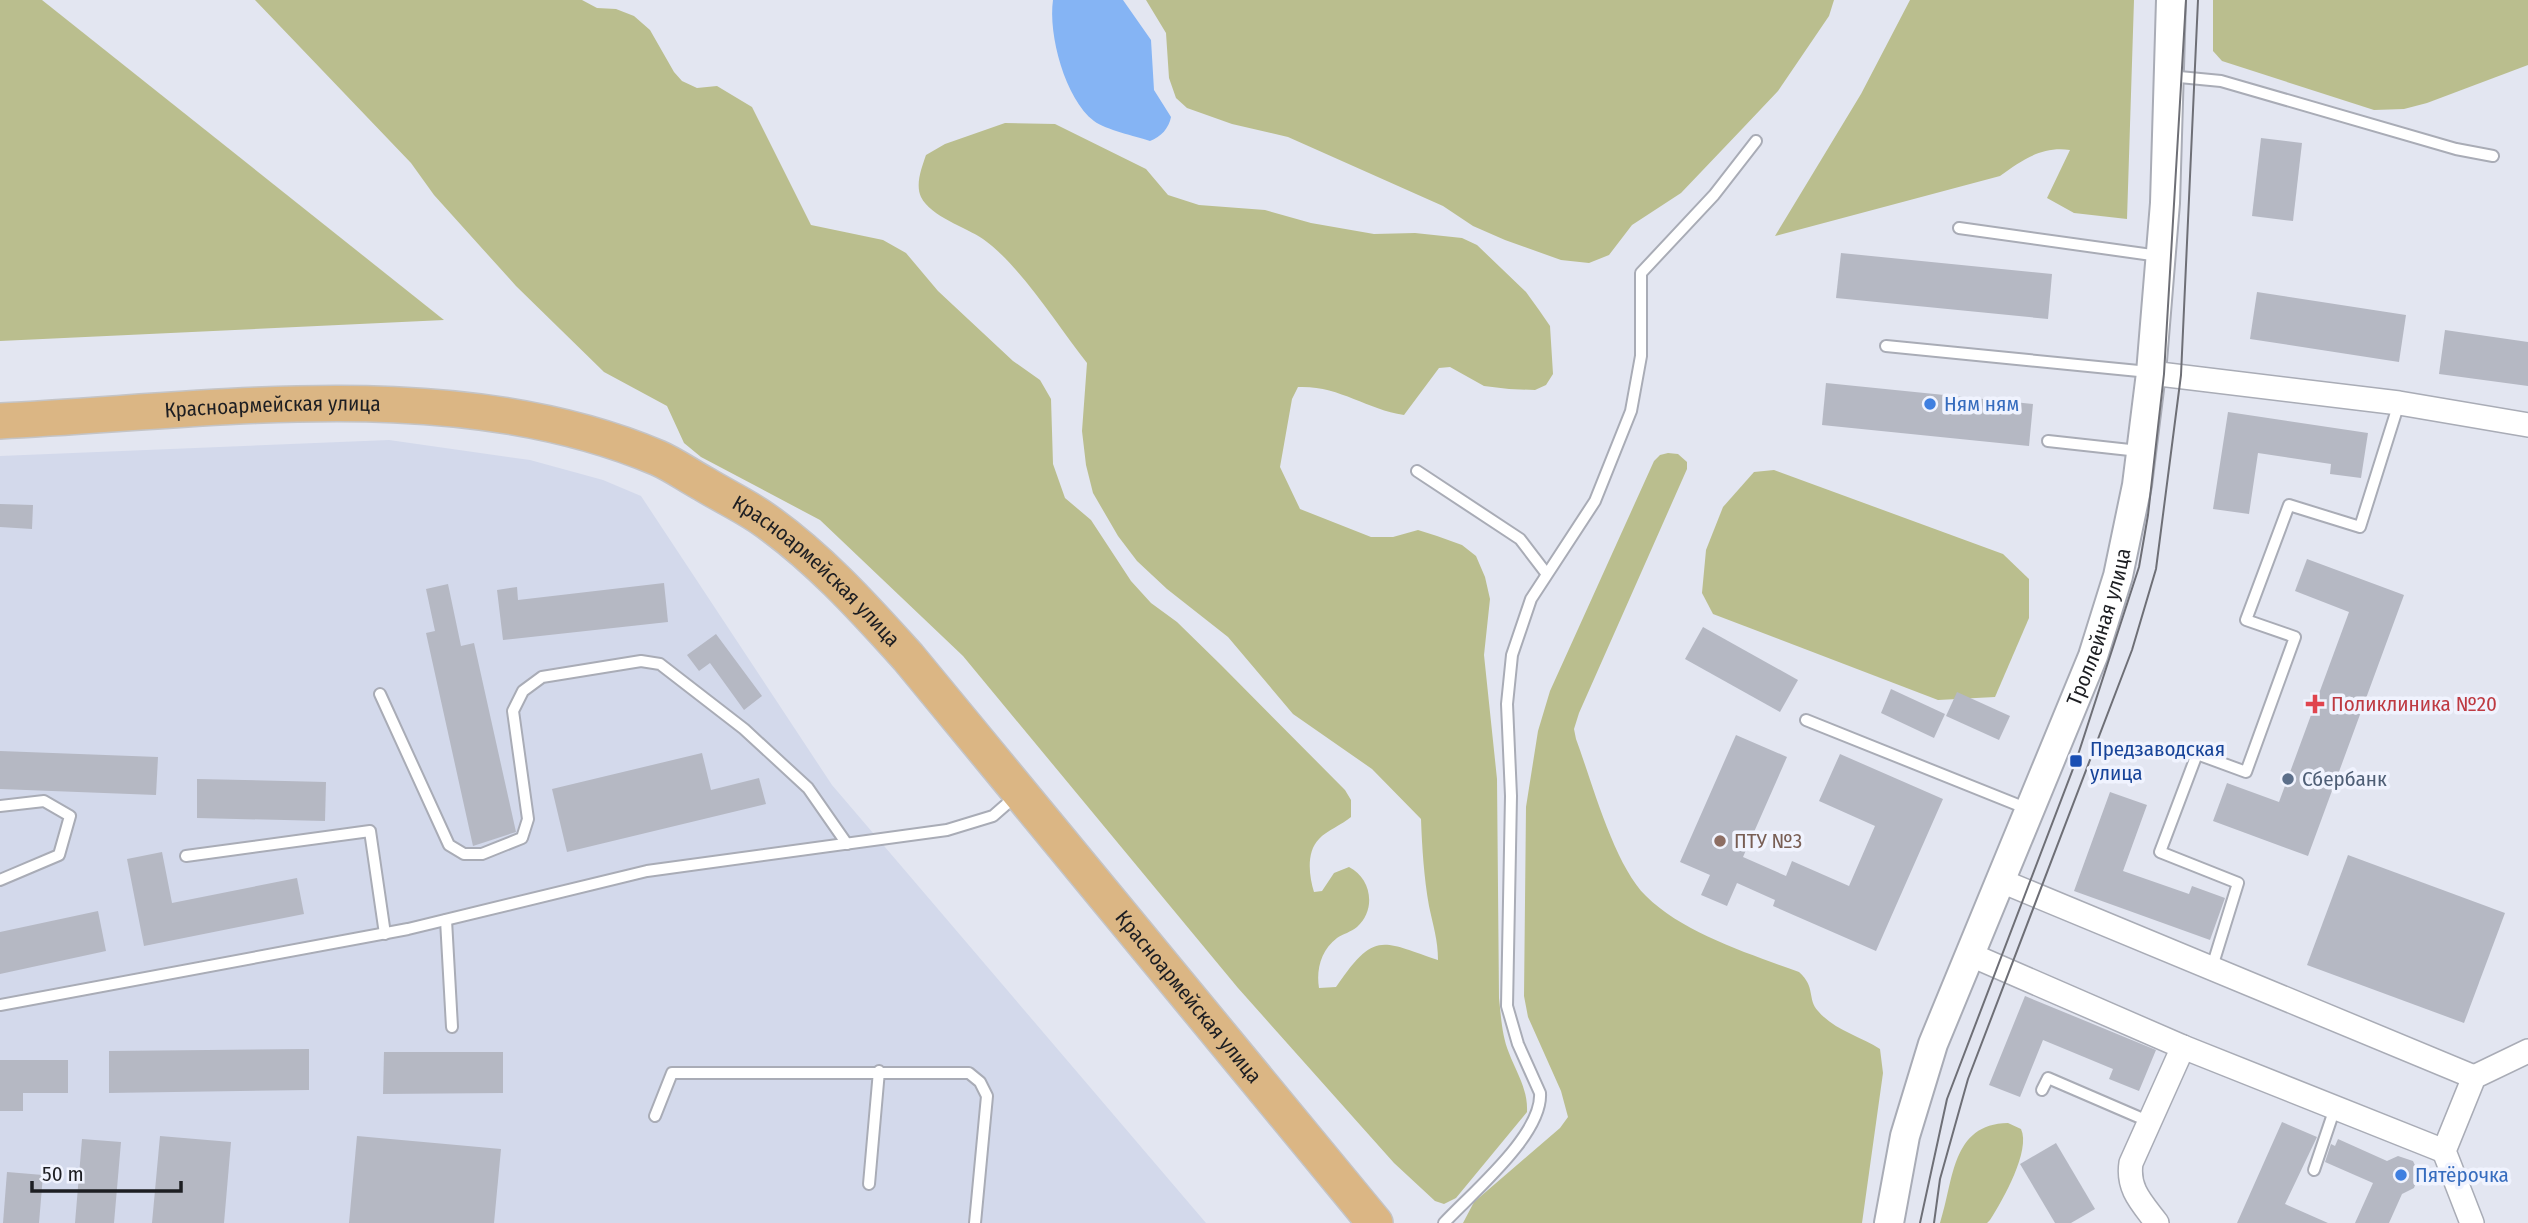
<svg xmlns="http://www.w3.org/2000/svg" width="2528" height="1223" viewBox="0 0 2528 1223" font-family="'Fira Sans Condensed',sans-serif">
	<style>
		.built { fill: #d3d9eb }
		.green { fill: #babe8e }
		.water { fill: #85b4f4 }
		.building { fill: #b5b8c3 }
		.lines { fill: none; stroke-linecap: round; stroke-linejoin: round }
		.service-casing { stroke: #a9acb6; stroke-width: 14 }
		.minor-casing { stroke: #a9acb6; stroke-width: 26 }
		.tertiary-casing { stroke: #a9acb6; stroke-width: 32 }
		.primary-casing { stroke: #c4c4c6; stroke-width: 38 }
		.service { stroke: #fff; stroke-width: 10 }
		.minor { stroke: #fff; stroke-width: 23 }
		.tertiary { stroke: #fff; stroke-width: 28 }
		.primary { stroke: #dbb684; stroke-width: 35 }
		.tram { stroke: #6e6f76; stroke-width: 2 }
		.shop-dot { fill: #3f7fe0; stroke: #f0f3fe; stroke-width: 2.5 }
		.health-dot { fill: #e0444e; stroke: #f0f3fe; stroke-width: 2.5 }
		.transit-dot { fill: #1a4fb4; stroke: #f0f3fe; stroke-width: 2.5 }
		.service-dot { fill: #5c6f8a; stroke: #f0f3fe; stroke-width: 2.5 }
		.education-dot { fill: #8d6e63; stroke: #f0f3fe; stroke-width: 2.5 }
		.labels { text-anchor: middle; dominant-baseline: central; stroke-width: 7; stroke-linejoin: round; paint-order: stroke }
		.shop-label { font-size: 21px; fill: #366cbe; stroke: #f0f3fe; text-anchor: start }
		.street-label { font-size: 21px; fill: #1d1e22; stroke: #f0f3fe }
		.health-label { font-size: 21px; fill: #be3a42; stroke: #f0f3fe; text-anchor: start }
		.transit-label { font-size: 21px; fill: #164399; stroke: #f0f3fe; text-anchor: start }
		.service-label { font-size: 21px; fill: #4e5e75; stroke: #f0f3fe; text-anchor: start }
		.education-label { font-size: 21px; fill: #785e54; stroke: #f0f3fe; text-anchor: start }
	</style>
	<rect width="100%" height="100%" fill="#e3e6f1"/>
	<!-- built -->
	<path class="built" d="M389,440l141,20 73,20 38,16 191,289 374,438h-1206v-767z"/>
	<!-- green -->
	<g class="green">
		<path d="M0,0h42l402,320 -444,21z"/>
		<path d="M255,0h327l15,8 19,1 18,7 16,14 24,42 8,9 15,7 20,-2 35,21 59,118 72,15 23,13 32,38 75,70 27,19 11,19 2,65 12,34 26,22 40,61 20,22 26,19 44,43 124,125 6,10v17c-9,8 -24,13 -32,22 -13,13 -10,37 -5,53l8,-1 12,-18 15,-6c22,11 28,42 8,60 -6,5 -14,7 -20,11 -16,12 -21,32 -18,50l17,-1c39,-57 45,-46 102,-27 0,-20 -5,-35 -9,-54 -5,-28 -7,-59 -8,-87l-49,-50 -79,-55 -65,-77 -61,-48 -30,-28 -19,-25 -25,-43 -7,-28 -4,-34 5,-68c-29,-37 -67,-98 -104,-124 -17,-12 -52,-22 -62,-42 -6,-13 1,-30 5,-42l19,-11 60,-21 50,1 91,45 22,26 31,10 66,5 46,13 63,11 41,-1 47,5 15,7 49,47 13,18 11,16 3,48 -7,11 -11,5 -26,-1 -25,-3 -34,-19 -11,1 -35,47c-38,-6 -66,-30 -106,-28l-6,12 -12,68 20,42 71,28h22l25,-7 19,6 25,9 14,11 9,21 5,22 -6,56 13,124 2,219c2,19 3,38 10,55 8,21 19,36 18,59l-71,86 -12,6 -9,-3 -41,-38 -156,-175 -275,-332 -143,-136 -119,-63 -17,-14 -17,-37 -63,-34 -88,-86 -82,-91 -23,-32z"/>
		<path d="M1146,0h688l-5,16 -51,75 -35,37 -62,65 -49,32 -23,30 -20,8 -28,-3 -56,-20 -32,-14 -30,-20 -155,-69 -56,-13 -45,-16 -11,-10 -7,-20 -3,-45z"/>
		<path d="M1910,0h224l-7,219 -53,-6 -27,-15 23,-48c-28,-4 -48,10 -70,26l-225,60 86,-142z"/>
		<path d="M2213,0h315v65l-101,38 -23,6 -30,1 -152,-49 -9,-10z"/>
		<path d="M1668,453l10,1 9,8v7l-108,244 -5,16 2,10c16,43 38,126 70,157 37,37 104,58 153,76 17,15 8,27 19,39 16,19 42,25 62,38l3,24 -21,150h-399l11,-21 86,-74 8,-11 -7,-26 -33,-74 -4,-21 2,-189 12,-76 12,-40 104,-230 6,-6z"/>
		<path d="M1774,470l229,84 26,25v39l-34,79 -57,3 -225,-86 -11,-21 4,-43 17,-43 31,-35z"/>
		<path d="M2008,1123l13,6c10,21 -18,71 -31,91l-3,3h-47c14,-43 11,-99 68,-100z"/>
	</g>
	<!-- water -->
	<path class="water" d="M1053,0h70l28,40 3,50 17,27c-2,11 -10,20 -21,24 -15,-5 -44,-11 -56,-20 -29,-22 -46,-87 -41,-121z"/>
	<!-- building -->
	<g class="building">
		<path d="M2261,138l41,5 -9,78 -41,-5z"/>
		<path d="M1841,253l211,21 -4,45 -212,-21z"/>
		<path d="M2257,292l149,23 -7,47 -149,-23z"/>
		<path d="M2445,330l83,12v44l-89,-12z"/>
		<path d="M1826,383l207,21 -4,42 -207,-21z"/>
		<path d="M2228,412l140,21 -7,45 -31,-4 1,-10 -73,-11 -9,61 -36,-5z"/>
		<path d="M0,504l33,1 -1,24 -32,-2z"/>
		<path d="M2307,559l97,36 -96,261 -95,-35 14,-38 52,19 70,-190 -54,-21z"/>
		<path d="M664,583l4,39 -165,18 -6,-50 20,-3 1,13z"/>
		<path d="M448,584l13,62 13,-3 42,189 -43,14 -47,-213 9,-2 -9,-42z"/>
		<path d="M1703,627l95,53 -18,32 -95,-53z"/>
		<path d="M716,634l46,62 -18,14 -34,-47 -11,8 -12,-16z"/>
		<path d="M1891,689l54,25 -11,24 -53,-25z"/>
		<path d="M1957,692l53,24 -11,24 -53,-24z"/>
		<path d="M1736,735l51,22 -44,100 43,19 6,-15 57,25 26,-60 -56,-25 21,-47 103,45 -67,152 -103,-45 2,-6 -38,-17 -10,23 -26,-11 9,-20 -30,-13z"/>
		<path d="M0,751l158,6 -2,38 -156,-6z"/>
		<path d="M702,753l9,37 48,-12 7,26 -199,48 -15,-63z"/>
		<path d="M197,779l129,3 -1,39 -128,-3z"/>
		<path d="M2110,792l37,13 -24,66 66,23 3,-8 33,12 -15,42 -136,-49z"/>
		<path d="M162,852l10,51 125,-25 7,36 -160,32 -17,-87z"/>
		<path d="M2348,855l157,58 -41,110 -157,-58z"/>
		<path d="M98,911l8,40 -106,23v-42z"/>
		<path d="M2025,996l131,54 -17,41 -30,-12 4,-10 -70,-29 -23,57 -31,-12z"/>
		<path d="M309,1049v41l-200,3v-42z"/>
		<path d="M384,1052h119v41l-120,1z"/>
		<path d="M0,1060h68v33h-45v18h-23z"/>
		<path d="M2282,1122l35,15 -32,67 43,19h-91z"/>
		<path d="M160,1136l71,6 -7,81h-72z"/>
		<path d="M357,1136l144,13 -7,74h-145z"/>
		<path d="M82,1139l39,3 -7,81h-39z"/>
		<path d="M2338,1139l49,22 11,-5 15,5 6,13 -5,14 -12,6 -13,29h-34l18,-40 -48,-21 6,-18 4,2z"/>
		<path d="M2056,1143l39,66 -24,14h-16l-35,-59z"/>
		<path d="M7,1172l36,3 -4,48h-36z"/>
	</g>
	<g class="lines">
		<defs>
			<g id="service">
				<path d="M2169,76l52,5 235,68 37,7"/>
				<path d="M1959,228l200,28"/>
				<path d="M1886,346l263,26"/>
				<path d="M2048,441l91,10"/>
				<path d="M1417,471l103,68 26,34"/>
				<path d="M380,694l69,151 15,9h18l40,-16 6,-19 -15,-108 10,-20 19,-14 99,-16 19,3 84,65 64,59 39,56"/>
				<path d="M1806,720l222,89"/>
				<path d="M0,806l44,-5 26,15 -11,39 -59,25"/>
				<path d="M186,856l184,-25 15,103"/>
				<path d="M446,920l6,107"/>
				<path d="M2212,967l26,-84 -78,-31 37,-98 49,18 49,-135 -49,-17 43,-115 71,22 39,-124"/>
				<path d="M0,1005l408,-76 239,-58 300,-41 46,-14 24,-21"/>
				<path d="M2042,1090l6,-12 102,44"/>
				<path d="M655,1116l17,-43h297l11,9 7,14 -12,127"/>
				<path d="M2314,1170l21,-62"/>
				<path d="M869,1184l10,-113"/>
				<path d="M1444,1223c28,-30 99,-89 96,-130l-22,-49 -11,-38 4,-210 -4,-92 5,-49 19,-56 64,-98 36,-90 10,-55v-83l73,-78 42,-54"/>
			</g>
			<g id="minor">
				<path d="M2151,373l248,30 129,22"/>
				<path d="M1999,880l475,197"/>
				<path d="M1969,954l214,93 261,104"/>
				<path d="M2157,1223c-15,-20 -30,-34 -26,-60l52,-116"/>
				<path d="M2472,1223l-28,-72 30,-74 54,-26"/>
			</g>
			<g id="tertiary">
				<path id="s1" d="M1889,1223l16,-87 28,-92 160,-388 25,-80 19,-91 14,-112 14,-170 6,-203"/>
			</g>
			<g id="primary">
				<path id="s2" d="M0,421c213,-10 456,-49 658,37 16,7 31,18 46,26 18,11 37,20 55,32 56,38 104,91 149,141l467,566"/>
			</g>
		</defs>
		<!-- service casing -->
		<use href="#service" class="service-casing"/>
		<!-- minor casing -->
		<use href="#minor" class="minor-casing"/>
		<!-- tertiary casing -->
		<use href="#tertiary" class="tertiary-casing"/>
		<!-- primary casing -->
		<use href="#primary" class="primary-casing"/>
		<!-- service -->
		<use href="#service" class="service"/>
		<!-- minor -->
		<use href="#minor" class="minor"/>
		<!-- tertiary -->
		<use href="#tertiary" class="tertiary"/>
		<!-- primary -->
		<use href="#primary" class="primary"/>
		<!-- tram -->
		<g class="tram">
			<path d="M1920,1223l27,-124 129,-338 63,-194 9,-52 16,-141 22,-374"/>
			<path d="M1934,1223l6,-44 28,-100 164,-429 24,-81 25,-194 17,-375"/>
		</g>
	</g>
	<!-- markers -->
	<g class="shop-dot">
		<circle cx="1930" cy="404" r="7"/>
		<circle cx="2401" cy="1175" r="7"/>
	</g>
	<path class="health-dot" d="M2311.5 693.5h7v7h7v7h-7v7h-7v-7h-7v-7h7z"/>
	<rect class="transit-dot" x="2069" y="754" width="14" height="14" rx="3.5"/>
	<circle class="service-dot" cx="2288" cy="779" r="7"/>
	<circle class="education-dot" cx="1720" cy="841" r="7"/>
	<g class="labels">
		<!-- shop labels -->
		<g class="shop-label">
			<text x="1944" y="404">Ням ням</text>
			<text x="2415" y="1175">Пятёрочка</text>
		</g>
		<!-- street labels -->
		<g class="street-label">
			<text stroke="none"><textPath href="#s2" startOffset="273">Красноармейская улица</textPath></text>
			<text stroke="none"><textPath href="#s2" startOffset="861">Красноармейская улица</textPath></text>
			<text stroke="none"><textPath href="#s1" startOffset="634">Троллейная улица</textPath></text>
			<text stroke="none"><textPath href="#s2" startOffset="1428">Красноармейская улица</textPath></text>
		</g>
		<!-- health labels -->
		<g class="health-label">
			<text x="2331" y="704">Поликлиника №20</text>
		</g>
		<!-- transit labels -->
		<g class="transit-label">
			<text x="2090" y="749">Предзаводская<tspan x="2090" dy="24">улица</tspan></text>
		</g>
		<!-- service labels -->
		<g class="service-label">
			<text x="2302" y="779">Сбербанк</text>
		</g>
		<!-- education labels -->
		<g class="education-label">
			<text x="1734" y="841">ПТУ №3</text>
		</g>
	</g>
	<!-- scale -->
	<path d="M32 1181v10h149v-10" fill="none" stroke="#1d1e22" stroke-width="3.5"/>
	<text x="42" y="1181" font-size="21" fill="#1d1e22" stroke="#f0f3fe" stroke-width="5" paint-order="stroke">50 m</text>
</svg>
